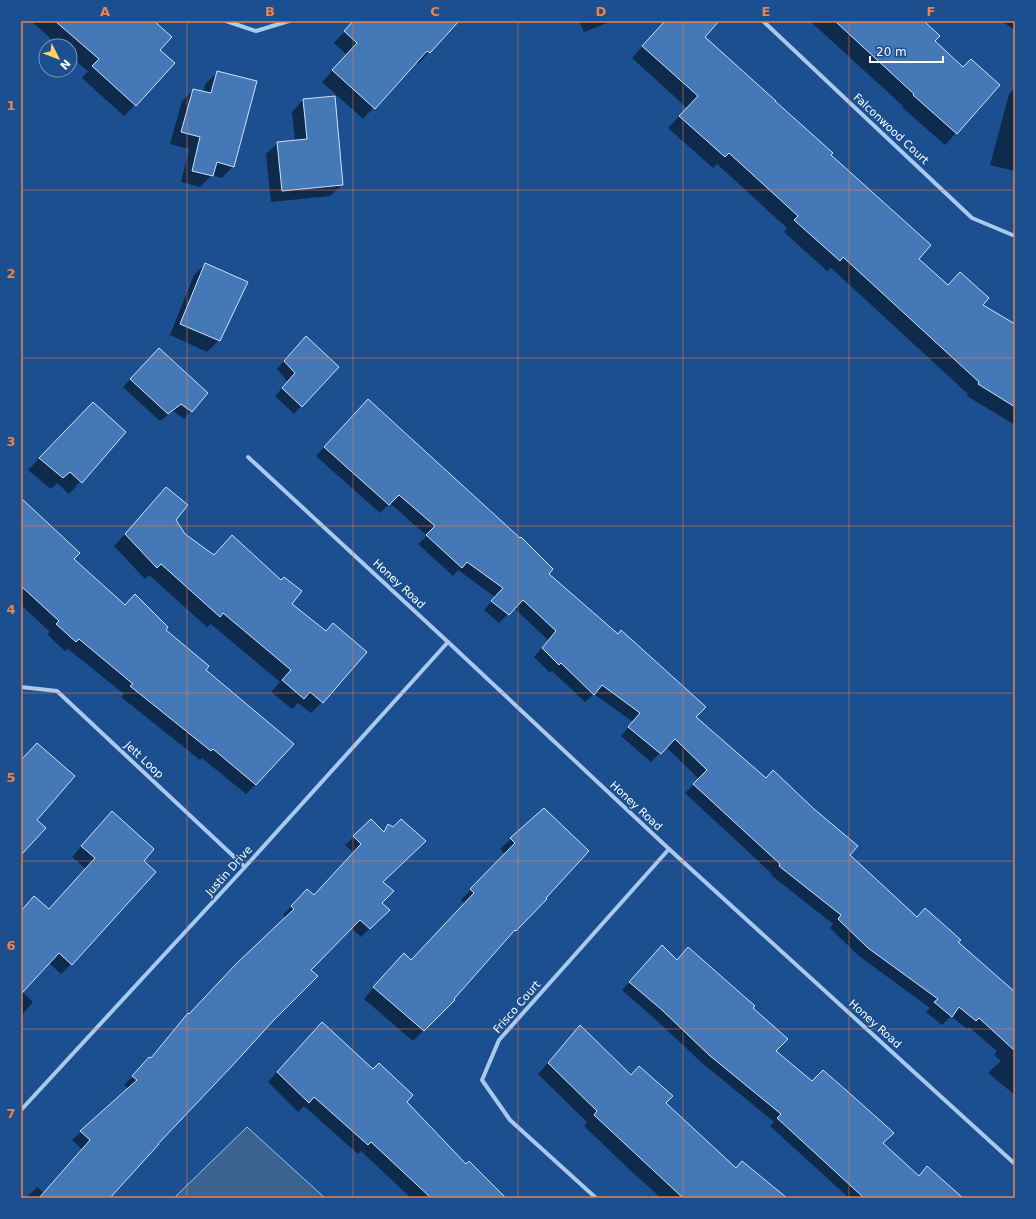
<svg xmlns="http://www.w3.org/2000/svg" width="1036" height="1219" viewBox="0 0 1036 1219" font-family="'DejaVu Sans',sans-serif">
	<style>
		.water { fill: #3c6290; stroke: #9cc4f0 }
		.shadow { fill: #0007 }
		.building { fill: #4478b7; stroke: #cfe3fa }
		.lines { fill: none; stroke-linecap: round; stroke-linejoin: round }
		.minor { stroke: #a9c9ee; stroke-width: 4 }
		.grid { fill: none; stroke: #ee8249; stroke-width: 1; stroke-opacity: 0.55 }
		.labels { text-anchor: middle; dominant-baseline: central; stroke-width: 3.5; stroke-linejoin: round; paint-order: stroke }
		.street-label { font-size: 11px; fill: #fff; stroke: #1b4f8f }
		.neatline { fill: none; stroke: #ee8249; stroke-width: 1.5 }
		.grid-label { font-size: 13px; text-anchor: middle; font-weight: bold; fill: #ee8249 }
	</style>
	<rect width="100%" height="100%" fill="#1b4f8f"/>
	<!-- water -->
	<path class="water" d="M247,1127l78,71h-151z"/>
	<!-- shadow -->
	<g class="shadow">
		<path d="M31,21h122l6,29 -24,55 -11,11 -42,-38 6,-7 -18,-15v-10h-11z"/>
		<path d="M354,21h104l-40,43 -2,-2 -53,57 -41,-37 25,-27 -13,-12z"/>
		<path d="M579,21h33l-28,11z"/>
		<path d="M665,21h38l1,16 126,118 87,104 31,27 67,40v99l-48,-29 1,-2 -137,-126 -4,3 -43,-39 3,-4 -70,-64 -4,4 -45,-40 19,-20 -55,-50z"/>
		<path d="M810,21h113l11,20 29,27 36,17 -54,60 -43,-38 1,-1z"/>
		<path d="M1001,21h14v9z"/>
		<path d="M218,72l15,94 -11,12 -10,-3 -12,12 -19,-5 8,-33 -19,-5 12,-43 11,-11 10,2 3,-9z"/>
		<path d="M1015,88v83l-25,-6 19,-71z"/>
		<path d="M303,100l39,85 -12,11 -59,6 -5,-48 12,-11 17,-2 -3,-29z"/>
		<path d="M205,264l14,76 -12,12 -37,-17 24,-60z"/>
		<path d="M298,345l3,61 -7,8 -19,-18 13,-14 -11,-13z"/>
		<path d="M159,350l32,61 -7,8 -11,-8 -13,10 -37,-34z"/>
		<path d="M93,403l32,29 -56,62 -12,-11 -6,6 -23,-19z"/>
		<path d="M359,409l188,165 148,143 222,201 40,24 58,64v89l-27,-22 13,-12 -7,-6 3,-4 -28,-24 -2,2 -16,-13 -9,9 -16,-13 4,-4 -71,-52 -29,-28 3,-4 -62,-49 1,-1 -87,-81 14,-14 -33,-32 -15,15 -30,-26 12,-14 -39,-28 -9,8 -33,-31 -2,2 -16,-16 14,-17 -34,-32 -15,15 -15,-13 11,-13 -37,-27 -5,6 -35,-32 9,-8 -37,-33 -10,10 -64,-57z"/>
		<path d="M166,489l9,31 9,14 29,22 19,-20 59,68 31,98 -11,11 -13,-10 -6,6 -21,-17 9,-10 -69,-58 -4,3 -58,-52 -4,4 -31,-33z"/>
		<path d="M21,499l52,60 52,47 39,24 40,40 52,114 -10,10 -44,-36 -2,2 -79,-63 3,-3 -56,-45 -3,2 -18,-17 3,-2 -29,-27z"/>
		<path d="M544,809l-28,121 -63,69 1,1 -41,41 -49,-42 29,-34 18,-4 54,-57 -4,-4 44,-46 -5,-5z"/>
		<path d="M371,821l11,11 7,-7 -8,78 8,7 -28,27 -10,-9 -41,42 -39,51 -114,123 -48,54h-83l11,-11 7,6 38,-44 -10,-9 57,-51 -5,-4 26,-26 30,-36 106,-105 -3,-3 24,-24 7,5 40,-43 -9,-8z"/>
		<path d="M102,823l40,38 -71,103 -10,10 -13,-12 -26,30 11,10 -12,14v-105l13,-14 15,13 37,-41 -14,-12z"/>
		<path d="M655,954l22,7 74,47 23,43 144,126 44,21h-113l-79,-72 4,-4 -73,-60 -47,-44 -32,-28z"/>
		<path d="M580,1027l51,49 34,27 101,95h-105l-29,-26 -48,-46 3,-4 -49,-48z"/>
		<path d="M312,1033l94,69 60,64 33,32h-88l-50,-47 -3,3 -54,-48 -6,6 -30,-30z"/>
	</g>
	<!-- building -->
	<g class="building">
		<path d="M55,21h99l18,16 -12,13 15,13 -39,43 -44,-40 7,-7z"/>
		<path d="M353,21h106l-29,32 -3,-2 -52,58 -43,-39 25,-27 -13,-12z"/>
		<path d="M665,21h54l-14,16 71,64h-1l58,52 -2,2 100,90 -12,14 29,26 12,-13 29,26 -6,7 32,19v83l-37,-23 1,-2 -136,-125 -3,4 -46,-41 4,-4 -69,-63 -4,4 -46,-41 19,-20 -56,-50z"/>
		<path d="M835,21h89l16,15 -5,5 28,26 8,-8 29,26 -43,49 -44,-39 1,-1z"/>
		<path d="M217,71l40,10 -23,86 -17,-5 -4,14 -21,-5 8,-34 -19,-5 12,-43 18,4z"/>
		<path d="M335,96l8,89 -61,6 -5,-49 30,-3 -4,-40z"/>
		<path d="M205,263l43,19 -28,59 -40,-17z"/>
		<path d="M306,336l33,31 -37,40 -20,-19 13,-15 -11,-12z"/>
		<path d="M159,348l49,45 -16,19 -11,-8 -13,10 -38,-35z"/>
		<path d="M368,399l152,139 1,-1 32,32 -4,5 69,60 3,-4 85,77 -10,10 70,61 7,-8 41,39 44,37 -8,9 67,62 8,-9 36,32 -3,2 57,50v59l-36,-33 -3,3 -17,-14 -7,10 -18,-15 4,-3 -70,-51 -30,-29 3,-4 -62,-49 1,-2 -87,-80 14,-14 -32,-31 -14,15 -33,-27 12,-14 -38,-28 -8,10 -33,-32 -2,2 -17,-17 14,-17 -33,-31 -14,15 -18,-14 12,-13 -36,-26 -5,6 -36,-33 9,-9 -36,-31 -10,10 -65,-58z"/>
		<path d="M93,402l33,30 -44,51 -12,-11 -7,6 -24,-20z"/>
		<path d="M166,487l22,18 -12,15 9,14 29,21 18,-20 49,45 3,-3 18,14 -10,13 34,27 7,-8 34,29 -44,51 -13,-11 -6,7 -22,-19 9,-10 -68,-57 -3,4 -59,-53 -4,4 -32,-34z"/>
		<path d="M21,498l59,55 -6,6 51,46 10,-11 33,33 -2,3 43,36 -3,4 88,74 -38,41 -43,-36 -2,2 -81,-65 3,-2 -54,-45 -3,3 -20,-18 3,-3 -38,-35z"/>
		<path d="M37,743l38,33 -38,44 9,8 -25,27v-95z"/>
		<path d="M544,808l45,43 -43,47 1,1 -31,32 -1,-1 -61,69 1,1 -31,31 -51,-44 31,-34 7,7 63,-67 -4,-4 45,-46 -5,-5z"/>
		<path d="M112,811l42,38 -10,12 12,11 -84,93 -13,-12 -38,41v-83l13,-15 15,13 46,-51 -14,-12z"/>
		<path d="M371,819l13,13 4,-8 5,3 8,-8 25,22 -43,41 11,9 -12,12 8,7 -20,19 -10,-9 -49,50 7,6 -45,45 -41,45 -74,78h1l-49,54h-71l51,-58 -10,-9 57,-51 -5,-4 17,-19 2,1 37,-45 1,1 47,-50 58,-55 -3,-3 16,-17 7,6 47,-51 -8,-8z"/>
		<path d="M662,945l15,15 11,-13 67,59 -2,2 35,31 -12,12 36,30 11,-11 33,29 38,34 -11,10 36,33 8,-10 36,32h-99l-87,-80 4,-4 -72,-59 -47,-45 -33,-28z"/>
		<path d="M322,1022l51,47 6,-6 34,32 -6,7 59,62 3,-3 37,37h-75l-60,-56 -3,3 -54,-48 -5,6 -32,-31z"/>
		<path d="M580,1025l51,50 8,-9 34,30 -7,7 70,65 6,-7 45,37h-104l-89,-83 3,-4 -49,-48z"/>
	</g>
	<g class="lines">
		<!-- minor -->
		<g class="minor">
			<path d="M226,21l30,10 33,-10"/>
			<path d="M763,21l209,197 43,18"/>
			<path d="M248,457l200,185 221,207 346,315"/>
			<path d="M21,687l36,4 188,176"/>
			<path d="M21,1110l224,-243 203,-225"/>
			<path d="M596,1198l-86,-78 -28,-40 17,-40 170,-191"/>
		</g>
	</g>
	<!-- grid -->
	<path class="grid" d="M187,21v1177M353,21v1177M518,21v1177M683,21v1177M849,21v1177M21,190h994M21,358h994M21,526h994M21,693h994M21,861h994M21,1029h994"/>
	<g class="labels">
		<!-- street labels -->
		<g class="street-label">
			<text transform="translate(891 129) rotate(43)">Falconwood Court</text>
			<text transform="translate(399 584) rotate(43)">Honey Road</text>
			<text transform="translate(144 760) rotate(43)">Jett Loop</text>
			<text transform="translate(636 806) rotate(43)">Honey Road</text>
			<text transform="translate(229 871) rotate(-48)">Justin Drive</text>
			<text transform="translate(517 1007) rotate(-49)">Frisco Court</text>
			<text transform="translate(875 1024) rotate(42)">Honey Road</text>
		</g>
	</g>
	<!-- border -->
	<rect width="1036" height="1219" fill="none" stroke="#1b4f8f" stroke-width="44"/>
	<!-- north arrow -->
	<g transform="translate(58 58) rotate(132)"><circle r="19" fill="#1b4f8f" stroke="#7695bc"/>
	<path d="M0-3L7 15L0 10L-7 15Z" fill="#ffd166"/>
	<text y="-6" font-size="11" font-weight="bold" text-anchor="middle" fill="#ffffff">N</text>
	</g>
	<!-- scale -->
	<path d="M870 56v6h73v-6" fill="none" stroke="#ffffff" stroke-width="2"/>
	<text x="876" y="56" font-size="12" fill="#ffffff" stroke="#1b4f8f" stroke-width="3" paint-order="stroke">20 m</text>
	<rect x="22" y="22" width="992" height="1175" class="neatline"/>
	<g class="grid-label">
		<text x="105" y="16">A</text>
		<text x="270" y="16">B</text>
		<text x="435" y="16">C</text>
		<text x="601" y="16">D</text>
		<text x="766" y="16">E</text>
		<text x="931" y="16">F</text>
		<text x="11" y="110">1</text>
		<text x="11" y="278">2</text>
		<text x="11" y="446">3</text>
		<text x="11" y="614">4</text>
		<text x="11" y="782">5</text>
		<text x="11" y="950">6</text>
		<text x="11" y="1118">7</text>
	</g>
</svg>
